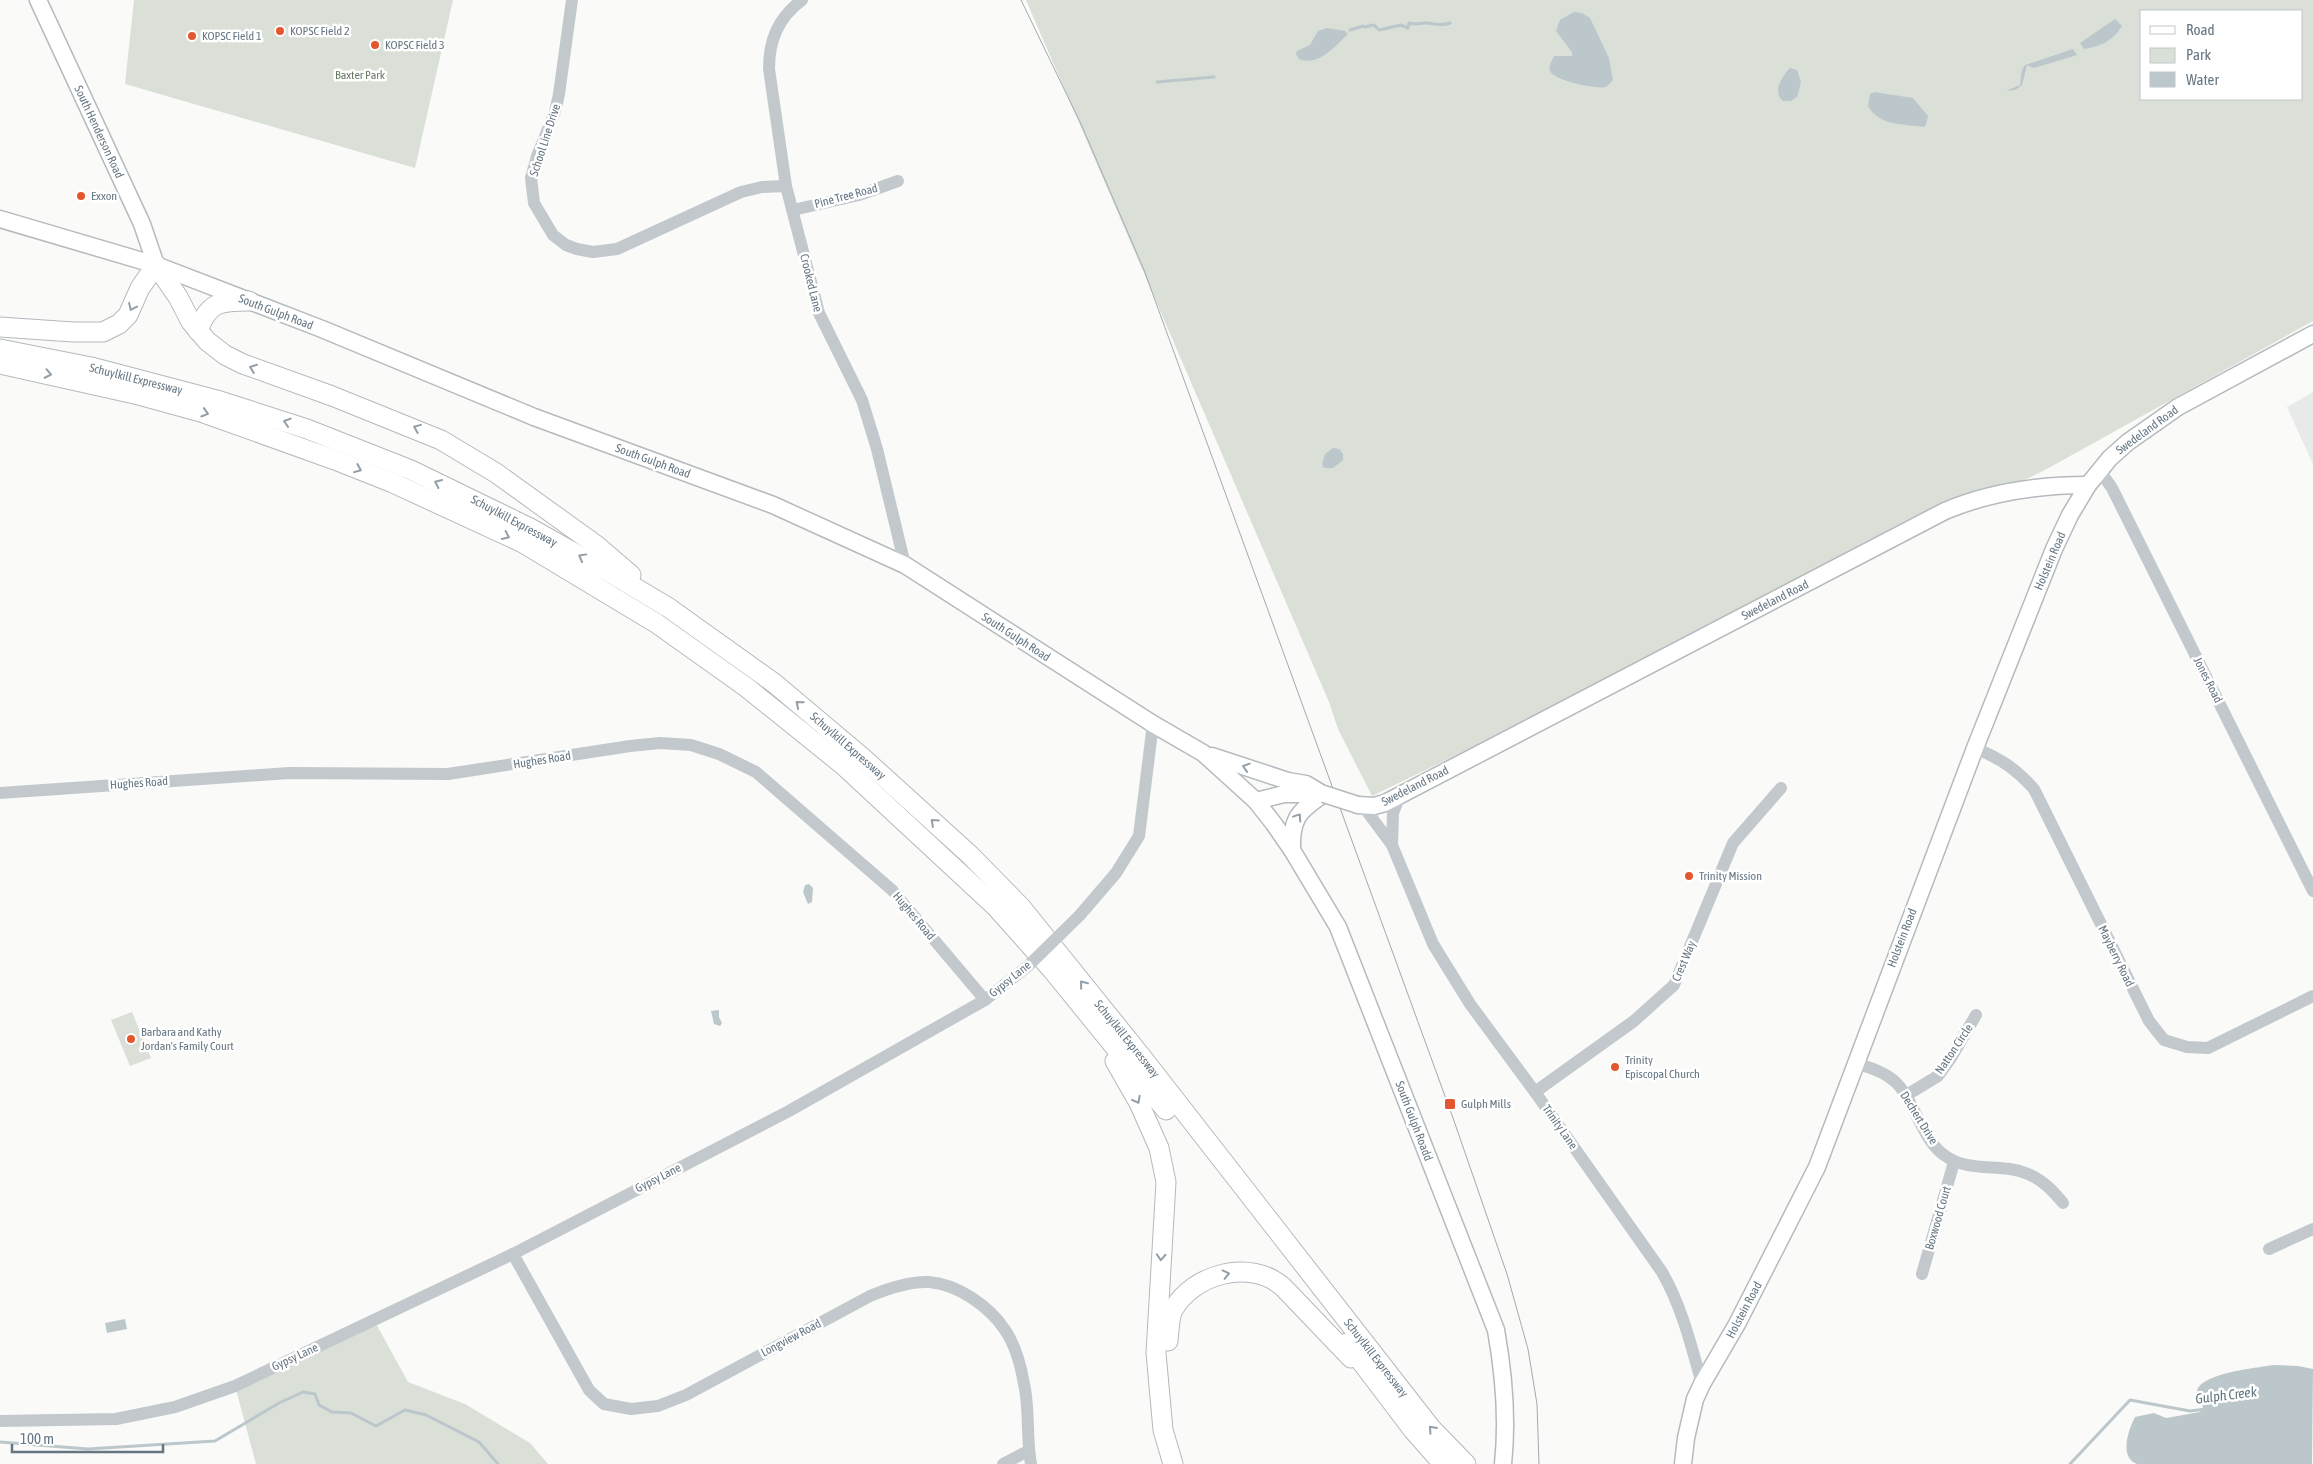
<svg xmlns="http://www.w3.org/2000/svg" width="2313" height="1464" viewBox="0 0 2313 1464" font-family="'Asap Condensed',sans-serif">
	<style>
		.built { fill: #e8e9e9 }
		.green { fill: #dadfd7; fill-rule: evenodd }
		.water { fill: #bbc7cb }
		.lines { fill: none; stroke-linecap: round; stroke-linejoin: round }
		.stream { stroke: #bbc7cb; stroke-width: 3 }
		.major-casing { stroke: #b5babe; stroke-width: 19 }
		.highway-casing { stroke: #b4b9bd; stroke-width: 21 }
		.minor { stroke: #c3c8cc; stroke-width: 12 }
		.major { stroke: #fff; stroke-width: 16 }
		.highway { stroke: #fff; stroke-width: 19 }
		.tram { stroke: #a2aab0; stroke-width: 1 }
		.major-bridge-casing { stroke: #b5babe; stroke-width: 19; stroke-linecap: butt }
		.minor-bridge { stroke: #c3c8cc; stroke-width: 12 }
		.major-bridge { stroke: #fff; stroke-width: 16 }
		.oneway { stroke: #939fa8 }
		.poi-dot { fill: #e4572e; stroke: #fff; stroke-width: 2 }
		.labels { text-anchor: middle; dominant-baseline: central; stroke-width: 5; stroke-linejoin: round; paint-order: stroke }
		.poi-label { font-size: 12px; fill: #657683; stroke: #fff; text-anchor: start }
		.park-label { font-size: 12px; fill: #687a64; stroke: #fff }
		.street-label { font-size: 12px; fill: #657683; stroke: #fff }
		.water-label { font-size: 14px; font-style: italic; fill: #60757c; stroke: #fff }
	</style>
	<rect width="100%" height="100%" fill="#fafaf8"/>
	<!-- built -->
	<path class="built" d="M2313,392v72l-26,-57z"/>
	<!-- green -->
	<g class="green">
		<path d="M134,0h319l-38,168 -290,-84z"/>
		<path d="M1026,0h1287v321l-268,149 -673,326 -34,-67 -9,-27zM2142,11h160v88h-160z"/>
		<path d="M132,1012l19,46 -21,8 -19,-46z"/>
		<path d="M374,1320l34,62 57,22 65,39 18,21h-292l-21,-78z"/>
	</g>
	<!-- water -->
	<g class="water">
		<path d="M1574,12l8,1 8,5 19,40 4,22 -7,7c-10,2 -52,-6 -56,-16 -2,-5 2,-10 4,-15h18v-4l-16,-21 4,-11z"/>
		<path d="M2115,19l7,7c-10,15 -20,20 -38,23l-4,-6z"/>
		<path d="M1327,28l18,3 3,3c-13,12 -29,33 -49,25l-3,-5 1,-3 13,-6 8,-14z"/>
		<path d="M2073,49l4,6 -43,13 -7,-3 -5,20 -7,5 -9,1 14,-6 2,-15 3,-5z"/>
		<path d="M1790,68l7,2 4,12 -4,15 -6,4h-8c-11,-9 -1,-25 7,-33z"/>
		<path d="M1874,92l39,6 15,18 -2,9 -2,2c-20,-3 -45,-1 -56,-21l2,-12z"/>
		<path d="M1333,448l6,1 4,5v6l-10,8h-9l-2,-4 3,-10z"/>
		<path d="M809,884l4,4 -1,14 -4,2 -5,-12 2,-7z"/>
		<path d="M719,1010v7l3,6 -2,3 -6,-2 -3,-13z"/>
		<path d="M125,1319l2,10 -20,4 -2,-10z"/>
		<path d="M2273,1365l25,1 15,3 -1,95h-175c-18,-7 -9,-33 -2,-47l19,-4 12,5 34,-6 3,-5 -6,-15c2,-19 60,-24 76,-27z"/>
	</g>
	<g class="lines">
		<!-- stream -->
		<g class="stream">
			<path d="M1350,30l13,-4 1,1 10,-2 5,5 22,-5 7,3 1,-5c7,2 11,0 16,0 10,0 15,4 25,0"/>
			<path d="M1157,82l57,-5"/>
			<path d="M0,1442l88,7 127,-8 64,-38 24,-11 12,2 4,11 13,7 19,1 25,13 29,-16 21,5 53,27 19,22"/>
			<path d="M2070,1464l60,-64 60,11 16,-2"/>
		</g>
		<defs>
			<g id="major">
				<path d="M38,0l104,224 14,41"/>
				<path d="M0,219l156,46 166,64 212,88 239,88 132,60 248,159 50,29 53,48 18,23 18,26 46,77 158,403c8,45 12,88 7,134"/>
				<path d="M1212,756l76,25 18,3 15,9"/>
				<path d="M1256,801l28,-7h31"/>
				<path d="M1358,805l16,1 11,-3 560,-292c45,-19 93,-26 143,-26"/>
				<path d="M1292,850c-1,-31 6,-39 32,-56"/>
				<path d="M1683,1464l3,-26 9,-39 7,-15 35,-60 80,-157 158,-419 79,-199 16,-34 18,-30 22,-27 18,-16 50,-35 135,-73"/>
			</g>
			<g id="highway">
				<path d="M0,327l73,5h30l16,-8 9,-9 12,-27 16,-23 22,32 13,25 16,19 18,14 18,9 89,32 109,44 55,33 100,72 35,30"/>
				<path d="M198,331c10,-29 22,-30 51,-30"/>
				<path d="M0,349l91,18 129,34 87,28 104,41 119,58 94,53 45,27 105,75 89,75 107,97 51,52 120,149 290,372 35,36"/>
				<path d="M0,364l139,31 62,17 134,48 58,23 130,60 133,80 90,64 97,78 152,141 58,65 113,139"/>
				<path d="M1115,1061l24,42 20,45 7,34 -10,171 7,77 10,34"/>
				<path d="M1168,1341c1,-9 1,-23 5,-31 20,-36 77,-52 110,-23l68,71"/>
				<path d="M1347,1343l66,87 30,34"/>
			</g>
		</defs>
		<!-- major casing -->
		<use href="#major" class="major-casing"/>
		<!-- highway casing -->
		<use href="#highway" class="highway-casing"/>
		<!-- minor -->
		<g class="minor">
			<path d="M572,0l-13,94 -4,18 -18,44 -6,22 3,25 19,32 13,10 11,4 16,3 24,-3 124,-57 21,-5 24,-1"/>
			<path d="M802,0c-24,18 -33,40 -33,69l17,117 33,127 43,87 15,49 28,116"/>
			<path d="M793,210l66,-15 39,-14"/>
			<path d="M2100,471l12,17 201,403"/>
			<path d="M1975,748c26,11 40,20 59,41l115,232 15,19 23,7 21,1 105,-52"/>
			<path d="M0,793l289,-20 159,1 182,-28 30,-3 31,2 28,9 37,18 136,118 93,110"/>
			<path d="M1363,806l29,39 41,99 37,60 65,88 127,180c20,35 29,73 40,112"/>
			<path d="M1392,845l1,-32 7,-18"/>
			<path d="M1080,915l36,-42 23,-37 14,-112"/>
			<path d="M1855,1063c13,4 27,8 38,17 20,15 28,59 51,75 26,19 57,7 84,19 15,6 25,17 35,29"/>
			<path d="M1535,1092l99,-71 40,-36 59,-142 48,-55"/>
			<path d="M1905,1096l33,-20 13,-18 25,-43"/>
			<path d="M2269,1249l44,-20"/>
			<path d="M513,1254l76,136 15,14 27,5 27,-3 28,-11 184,-99c19,-8 39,-15 59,-14 29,2 61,25 76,48 11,16 16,36 19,54 6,26 2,54 7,80"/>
			<path d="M1922,1274l32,-112"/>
			<path d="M0,1421l116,-2 59,-12 60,-21 278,-132 276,-143 196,-111 43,-34"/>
			<path d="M1003,1464l25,-13"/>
		</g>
		<!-- major -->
		<use href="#major" class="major"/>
		<!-- highway -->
		<use href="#highway" class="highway"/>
		<!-- tram -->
		<path class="tram" d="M1021,0l60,124 63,146 309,848 54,156 21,75 9,55 2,60"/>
		<defs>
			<path id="major-bridge" d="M1324,794l34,11"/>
		</defs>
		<!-- major-bridge casing -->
		<use href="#major-bridge" class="major-bridge-casing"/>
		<!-- minor-bridge -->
		<path class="minor-bridge" d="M1028,966l52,-51"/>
		<!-- major-bridge -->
		<use href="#major-bridge" class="major-bridge"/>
	</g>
	<!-- one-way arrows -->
	<defs><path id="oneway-chevron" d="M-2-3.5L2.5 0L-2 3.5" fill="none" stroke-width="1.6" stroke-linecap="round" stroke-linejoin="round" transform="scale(1.25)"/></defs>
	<g class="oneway">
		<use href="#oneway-chevron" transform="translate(132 307) rotate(115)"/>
		<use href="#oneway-chevron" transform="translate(253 368) rotate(-159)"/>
		<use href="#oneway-chevron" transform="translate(48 374) rotate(12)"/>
		<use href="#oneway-chevron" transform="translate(205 413) rotate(17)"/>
		<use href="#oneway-chevron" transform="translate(287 422) rotate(-162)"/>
		<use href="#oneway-chevron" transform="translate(417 428) rotate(-158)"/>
		<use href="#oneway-chevron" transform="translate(358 469) rotate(22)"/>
		<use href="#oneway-chevron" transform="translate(438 483) rotate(-155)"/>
		<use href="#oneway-chevron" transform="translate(506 536) rotate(25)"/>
		<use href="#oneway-chevron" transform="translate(582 557) rotate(-151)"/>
		<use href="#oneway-chevron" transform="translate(799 704) rotate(-140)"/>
		<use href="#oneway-chevron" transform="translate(1246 767) rotate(-162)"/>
		<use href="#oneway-chevron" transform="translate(1298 817) rotate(-56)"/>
		<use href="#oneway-chevron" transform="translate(934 822) rotate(-138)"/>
		<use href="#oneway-chevron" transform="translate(1083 984) rotate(-129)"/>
		<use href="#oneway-chevron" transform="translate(1137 1100) rotate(62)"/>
		<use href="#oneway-chevron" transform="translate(1161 1257) rotate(93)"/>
		<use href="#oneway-chevron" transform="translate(1226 1274) rotate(-13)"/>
		<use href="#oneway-chevron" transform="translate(1432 1429) rotate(-132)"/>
	</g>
	<!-- markers -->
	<g class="poi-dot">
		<circle cx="280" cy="31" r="5"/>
		<circle cx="192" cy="36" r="5"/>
		<circle cx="375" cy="45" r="5"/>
		<circle cx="81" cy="196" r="5"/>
		<circle cx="1689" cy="876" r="5"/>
		<circle cx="131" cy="1039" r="5"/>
		<circle cx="1615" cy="1067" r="5"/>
		<rect x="1444" y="1098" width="12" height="12" rx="2.5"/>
	</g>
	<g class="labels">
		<!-- poi labels -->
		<g class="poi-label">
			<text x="290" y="31">KOPSC Field 2</text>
			<text x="202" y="36">KOPSC Field 1</text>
			<text x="385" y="45">KOPSC Field 3</text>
			<text x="91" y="196">Exxon</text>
			<text x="1699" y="876">Trinity Mission</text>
			<text x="141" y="1032">Barbara and Kathy<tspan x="141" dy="14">Jordan's Family Court</tspan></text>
			<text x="1625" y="1060">Trinity<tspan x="1625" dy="14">Episcopal Church</tspan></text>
			<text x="1461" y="1104">Gulph Mills</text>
		</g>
		<!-- park labels -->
		<g class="park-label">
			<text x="360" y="75">Baxter Park</text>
		</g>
		<!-- street labels -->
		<g class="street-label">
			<text transform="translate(99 132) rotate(65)">South Henderson Road</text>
			<text transform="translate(545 140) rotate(-72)">School Line Drive</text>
			<text transform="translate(846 196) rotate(-15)">Pine Tree Road</text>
			<text transform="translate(811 283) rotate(76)">Crooked Lane</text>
			<text transform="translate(276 312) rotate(21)">South Gulph Road</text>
			<text transform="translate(136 379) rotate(14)">Schuylkill Expressway</text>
			<text transform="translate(2147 430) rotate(-36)">Swedeland Road</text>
			<text transform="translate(653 461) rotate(20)">South Gulph Road</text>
			<text transform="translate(514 521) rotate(28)">Schuylkill Expressway</text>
			<text transform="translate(2050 561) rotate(-67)">Holstein Road</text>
			<text transform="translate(1775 600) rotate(-27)">Swedeland Road</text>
			<text transform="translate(1016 637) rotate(33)">South Gulph Road</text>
			<text transform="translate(2208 680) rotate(63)">Jones Road</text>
			<text transform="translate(848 746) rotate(41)">Schuylkill Expressway</text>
			<text transform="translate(542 760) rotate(-9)">Hughes Road</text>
			<text transform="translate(139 783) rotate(-4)">Hughes Road</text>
			<text transform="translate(1415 786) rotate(-27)">Swedeland Road</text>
			<text transform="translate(914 916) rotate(50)">Hughes Road</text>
			<text transform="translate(1902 938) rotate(-69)">Holstein Road</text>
			<text transform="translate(2116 956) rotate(64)">Mayberry Road</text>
			<text transform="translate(1684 961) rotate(-67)">Crest Way</text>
			<text transform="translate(1010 979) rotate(-39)">Gypsy Lane</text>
			<text transform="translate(1127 1039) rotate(51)">Schuylkill Expressway</text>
			<text transform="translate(1954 1049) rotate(-56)">Natton Circle</text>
			<text transform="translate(1919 1118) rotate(58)">Dechert Drive</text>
			<text transform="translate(1414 1121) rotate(69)">South Gulph Roadd</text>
			<text transform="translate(1560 1127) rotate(55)">Trinity Lane</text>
			<text transform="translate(658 1178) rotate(-27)">Gypsy Lane</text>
			<text transform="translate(1938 1218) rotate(-74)">Boxwood Court</text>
			<text transform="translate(1744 1310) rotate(-62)">Holstein Road</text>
			<text transform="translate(791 1338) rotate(-28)">Longview Road</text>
			<text transform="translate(295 1357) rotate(-25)">Gypsy Lane</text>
			<text transform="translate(1376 1358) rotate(52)">Schuylkill Expressway</text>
		</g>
		<!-- water labels -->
		<g class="water-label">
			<text transform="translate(2226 1395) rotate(-7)">Gulph Creek</text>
		</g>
	</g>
	<!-- legend -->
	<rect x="2140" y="10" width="162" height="90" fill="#ffffff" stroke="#c1c8cd"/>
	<rect x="2150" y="26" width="25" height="8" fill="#ffffff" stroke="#c1c8cd"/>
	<text x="2186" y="35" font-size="15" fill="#657683">Road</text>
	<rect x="2150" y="48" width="25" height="15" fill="#dadfd7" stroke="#c1c8cd"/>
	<text x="2186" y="60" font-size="15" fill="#657683">Park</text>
	<rect x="2150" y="72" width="25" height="15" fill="#bbc7cb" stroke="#c1c8cd"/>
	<text x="2186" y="85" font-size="15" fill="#657683">Water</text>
	<!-- scale -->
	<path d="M12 1444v8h151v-8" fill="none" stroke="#657683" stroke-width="2.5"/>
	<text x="20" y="1444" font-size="15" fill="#657683" stroke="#ffffff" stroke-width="4" paint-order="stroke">100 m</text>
</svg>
